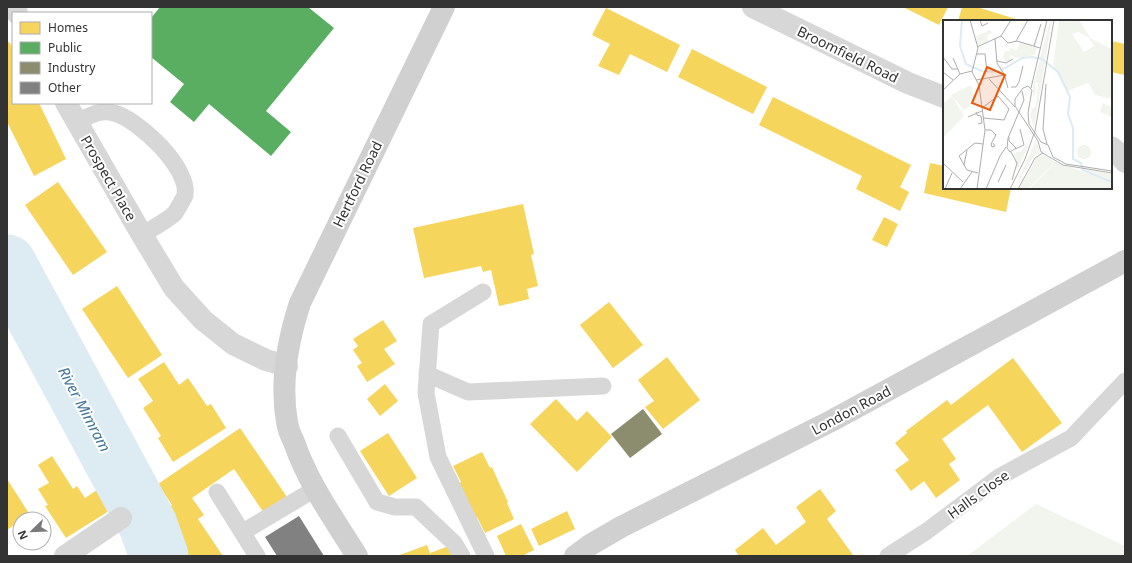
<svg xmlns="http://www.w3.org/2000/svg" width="1132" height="563" viewBox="0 0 1132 563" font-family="'Noto Sans',sans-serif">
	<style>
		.grass { fill: #f1f5ed }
		.homes { fill: #f6d55c }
		.public { fill: #5aae61 }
		.industry { fill: #8c8c6e }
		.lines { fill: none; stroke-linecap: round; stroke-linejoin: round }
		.river { stroke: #ddebf3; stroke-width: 59 }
		.building { fill: #818181 }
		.lane { stroke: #d7d7d7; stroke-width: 17 }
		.street { stroke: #d7d7d7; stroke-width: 22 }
		.secondary { stroke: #d0d0d0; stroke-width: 22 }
		.labels { text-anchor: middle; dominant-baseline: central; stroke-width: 4; stroke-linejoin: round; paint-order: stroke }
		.street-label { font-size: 14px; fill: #333; stroke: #fff }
		.water-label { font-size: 15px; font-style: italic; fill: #3f7597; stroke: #fff }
		.inset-river { fill: none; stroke: #ddebf3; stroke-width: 2 }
		.inset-road { fill: none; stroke: #adadad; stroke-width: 1 }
		.view { fill: #e8590c; fill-opacity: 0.15; stroke: #e8590c; stroke-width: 2 }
		.inset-edge { fill: none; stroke: #333; stroke-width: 2 }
	</style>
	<rect width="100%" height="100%" fill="#fff"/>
	<!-- grass -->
	<path class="grass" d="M1036,504l89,42v10h-158z"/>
	<!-- homes -->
	<g class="homes">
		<path d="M903,7h45l-9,18z"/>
		<path d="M962,7h15l45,14h-64z"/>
		<path d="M606,8l74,37 -13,27 -37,-18 -11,21 -21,-9 12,-22 -18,-9z"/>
		<path d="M7,41l3,2 3,6v54h26l27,56 -32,17 -27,-54z"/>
		<path d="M1111,41l14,3v31l-14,-3z"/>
		<path d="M692,49l75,38 -14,27 -75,-37z"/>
		<path d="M773,97l138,68 -11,22 9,5 -9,19 -44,-22 6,-13 -103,-51z"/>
		<path d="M930,163l14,3v22h67l-5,24 -82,-19z"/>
		<path d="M58,182l49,70 -34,23 -48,-70z"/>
		<path d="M523,204l11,50 -3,1 7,31 -11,3 2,10 -30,7 -8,-36 -8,2 -2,-6 -57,12 -11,-50z"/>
		<path d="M884,217l14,7 -11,23 -15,-7z"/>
		<path d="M117,286l45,69 -34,23 -46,-69z"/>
		<path d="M609,302l34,43 -30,23 -33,-43z"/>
		<path d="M383,320l14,21 -13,8 11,15 -28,18 -10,-16 5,-3 -9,-13 5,-4 -5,-7z"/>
		<path d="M667,357l33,43 -37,29 -18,-22 9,-6 -16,-21z"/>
		<path d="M1013,358l49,65 -40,29 -34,-47 -46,34 14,20 -7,5 11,16 -24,18 -12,-17 -13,10 -16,-21 14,-10 -14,-17 12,-10 -1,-2 41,-31 4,5z"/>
		<path d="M164,362l15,23 9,-7 19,28 4,-2 15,24 -53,34 -15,-24 3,-2 -18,-28 10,-7 -15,-22z"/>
		<path d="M385,384l13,17 -18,15 -13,-17z"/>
		<path d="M556,399l21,22 10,-10 25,26 -35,35 -47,-48z"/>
		<path d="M240,428l49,72 -23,16 -32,-47 -42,29 12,17 -6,4 25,37h-40l3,-2 -14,-21 7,-4 -13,-19 6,-5 -14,-21z"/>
		<path d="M388,433l29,45 -28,18 -29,-45z"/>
		<path d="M482,452l8,16 2,-1 8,18 8,17 -1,1 7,16 -29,14 -8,-16 -2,1 -16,-35 2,-1 -8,-16z"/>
		<path d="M52,456l21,33 4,-3 8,12 15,-10 12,21 -46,29 -21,-32 3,-1 -10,-16 11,-6 -11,-18z"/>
		<path d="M7,479l23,36 -6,4h-4v2l-13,9z"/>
		<path d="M820,489l16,22 -9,8 26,36 -1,1h-113l-4,-6 28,-22 13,17 30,-23 -10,-15z"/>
		<path d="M567,511l8,18 -36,17 -8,-17z"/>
		<path d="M521,524l13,26 -12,6h-16l-9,-20z"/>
		<path d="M427,545l3,8 19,-7 3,10h-55z"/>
	</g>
	<!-- public -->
	<path class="public" d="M160,7h148l26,21 -68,83 25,21 -20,24 -62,-52 -15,18 -24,-20 14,-18 -33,-27v-39z"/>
	<!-- industry -->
	<path class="industry" d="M643,409l19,25 -32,24 -19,-24z"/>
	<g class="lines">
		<!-- river -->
		<path class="river" d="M7,264l141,261 11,31"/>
	</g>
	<!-- building -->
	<path class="building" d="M299,516l25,40h-47l-12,-19z"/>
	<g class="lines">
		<!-- lane -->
		<g class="lane">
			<path d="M77,122c13,-6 22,-13 37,-9 24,6 76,55 71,82 0,2 -3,5 -4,8 -2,3 -4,7 -6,10 -5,6 -26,17 -33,22"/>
			<path d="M483,292l-52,32 -5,69 12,64 48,99"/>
			<path d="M427,374l41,18 135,-6"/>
			<path d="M338,436l39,66 18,5h21l38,36 8,13"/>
			<path d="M217,492l40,64"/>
			<path d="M243,532l72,-43"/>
			<path d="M888,556l39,-25 72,-54 72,-39 54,-57"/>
		</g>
		<!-- street -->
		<g class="street">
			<path d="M14,7l3,6"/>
			<path d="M753,7l155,76 36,14"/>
			<path d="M66,103l76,132 32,53 29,32 30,24 33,16 21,6"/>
			<path d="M1111,147l6,5 8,10"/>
			<path d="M65,556l56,-38"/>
		</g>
		<!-- secondary -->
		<g class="secondary">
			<path d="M357,556c-23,-37 -49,-73 -63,-114 -3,-6 -6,-13 -7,-20 -7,-39 1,-82 13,-119l144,-296"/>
			<path d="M575,556l15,-11 31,-18 212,-107 292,-159"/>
		</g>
	</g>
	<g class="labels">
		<!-- street labels -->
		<g class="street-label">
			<text transform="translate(848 54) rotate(26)">Broomfield Road</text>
			<text transform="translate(109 178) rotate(60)">Prospect Place</text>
			<text transform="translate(357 184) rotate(-64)">Hertford Road</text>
			<text transform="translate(851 410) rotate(-28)">London Road</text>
			<text transform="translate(978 494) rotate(-36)">Halls Close</text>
		</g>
		<!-- water labels -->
		<g class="water-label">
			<text transform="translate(85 409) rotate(62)">River Mimram</text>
		</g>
	</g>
	<!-- overview -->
	<g transform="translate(943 20)">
		<rect width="169" height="169" fill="#fff"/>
		<path d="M116,0h20l11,18 22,11v50l-17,-4 -7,-12 -21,8 -14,-26zM136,12l9,5 6,9 -10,6 -12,-18zM28,65l4,16 -11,9 -13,-15zM160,83l9,4v10l-12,-5zM134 132a7 7 0 1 1 14 0a7 7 0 1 1-14 0ZM112,142l55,19 2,8h-51l-13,-19zM140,149l29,5v7l-6,-3z" fill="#f1f5ed" fill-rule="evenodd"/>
		<path d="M107,0h2l-18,108 -4,-13 2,-6 4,-3 2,-23 -3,-1 1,10 -3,6v-12zM93,120l4,12 -5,3 -21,34zM85,123v3l-11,25 -3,-18 7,-2zM101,135l11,7 -27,27h-9l18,-32z" fill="#f1f5ed"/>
		<path d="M47,10l2,3 -5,3 1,5 -10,4 -2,-9z" fill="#f1f5ed"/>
		<path d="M9,76l12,20 -20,21 -1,-33zM106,149l12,20h-32z" fill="#f1f5ed"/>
		<path d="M77,22l17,6 -2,7 -17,3 -9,-3 2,5 -5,2 -3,-5 2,-6h5v-3l7,2z" fill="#f1f5ed"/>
		<path class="inset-river" d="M19,0l-2,26 6,18 18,8 16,-1 22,-13 10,-1 10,2 16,13 12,25 -2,17 5,14v31l8,4 2,7 29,12"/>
		<path class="inset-road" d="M27,0l8,28 -6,24 7,13 6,45 -8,59M37,0l2,6 6,-3M58,16l7,7 9,-2 23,7M52,19l2,24 7,11 4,14M73,21l12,-21M91,26l7,-22M34,27l24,-11 10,-16M34,34h8l2,18M0,37l9,12h6M10,38l7,16M54,41l9,2 7,-4M0,52l10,8M46,59l26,28M33,60l29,-5M103,64l-3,45 4,15M68,67h5l3,-5 4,-16M88,68l16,-68M0,70l17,-16 12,-3M39,88l16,-12 11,13 -5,11 -21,-2M33,92l1,3 4,1 1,7 -4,1M25,97l14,-6M42,110h6l5,5 -5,9 1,3 3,-1 -2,-3M66,117v4l7,7 -6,4M72,129l9,-4 -4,-16M67,132l-3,-4 1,-10 16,-38 -2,-9M68,132l6,11 -5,17M0,143l20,19M21,145l3,-15M169,151l-46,-7 -13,-7 -5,-12 -7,-3 -12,-18 -1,-11 4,-23 -4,-4 -5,2 -8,11v7l23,35 3,11 22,13 49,8M35,153l-11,-3 -8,-14 16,-13 8,1M55,162l8,-17M2,169l7,-16M17,169l12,-17M43,169l14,-33 6,-9M67,169l15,-30 10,-28 19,-111M75,169l17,-31 8,-5"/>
		<path class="view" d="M44,47l18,8 -15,35 -18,-7z"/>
		<rect width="169" height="169" class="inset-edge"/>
	</g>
	<!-- border -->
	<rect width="1132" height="563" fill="none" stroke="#333333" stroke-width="16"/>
	<!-- legend -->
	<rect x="12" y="12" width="140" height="92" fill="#ffffff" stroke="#adadad"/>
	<rect x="20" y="22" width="20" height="12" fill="#f6d55c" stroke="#adadad"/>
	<text x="48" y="32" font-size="12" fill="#333333">Homes</text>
	<rect x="20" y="42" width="20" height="12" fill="#5aae61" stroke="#adadad"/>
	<text x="48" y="52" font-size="12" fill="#333333">Public</text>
	<rect x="20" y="62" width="20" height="12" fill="#8c8c6e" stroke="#adadad"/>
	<text x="48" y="72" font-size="12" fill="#333333">Industry</text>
	<rect x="20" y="82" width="20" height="12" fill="#818181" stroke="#adadad"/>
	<text x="48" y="92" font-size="12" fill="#333333">Other</text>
	<!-- north arrow -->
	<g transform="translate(32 531) rotate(247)"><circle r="19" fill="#ffffff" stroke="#adadad"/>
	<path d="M0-3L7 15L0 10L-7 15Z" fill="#7a7a7a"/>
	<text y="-6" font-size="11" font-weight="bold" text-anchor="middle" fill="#333333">N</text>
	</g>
</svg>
